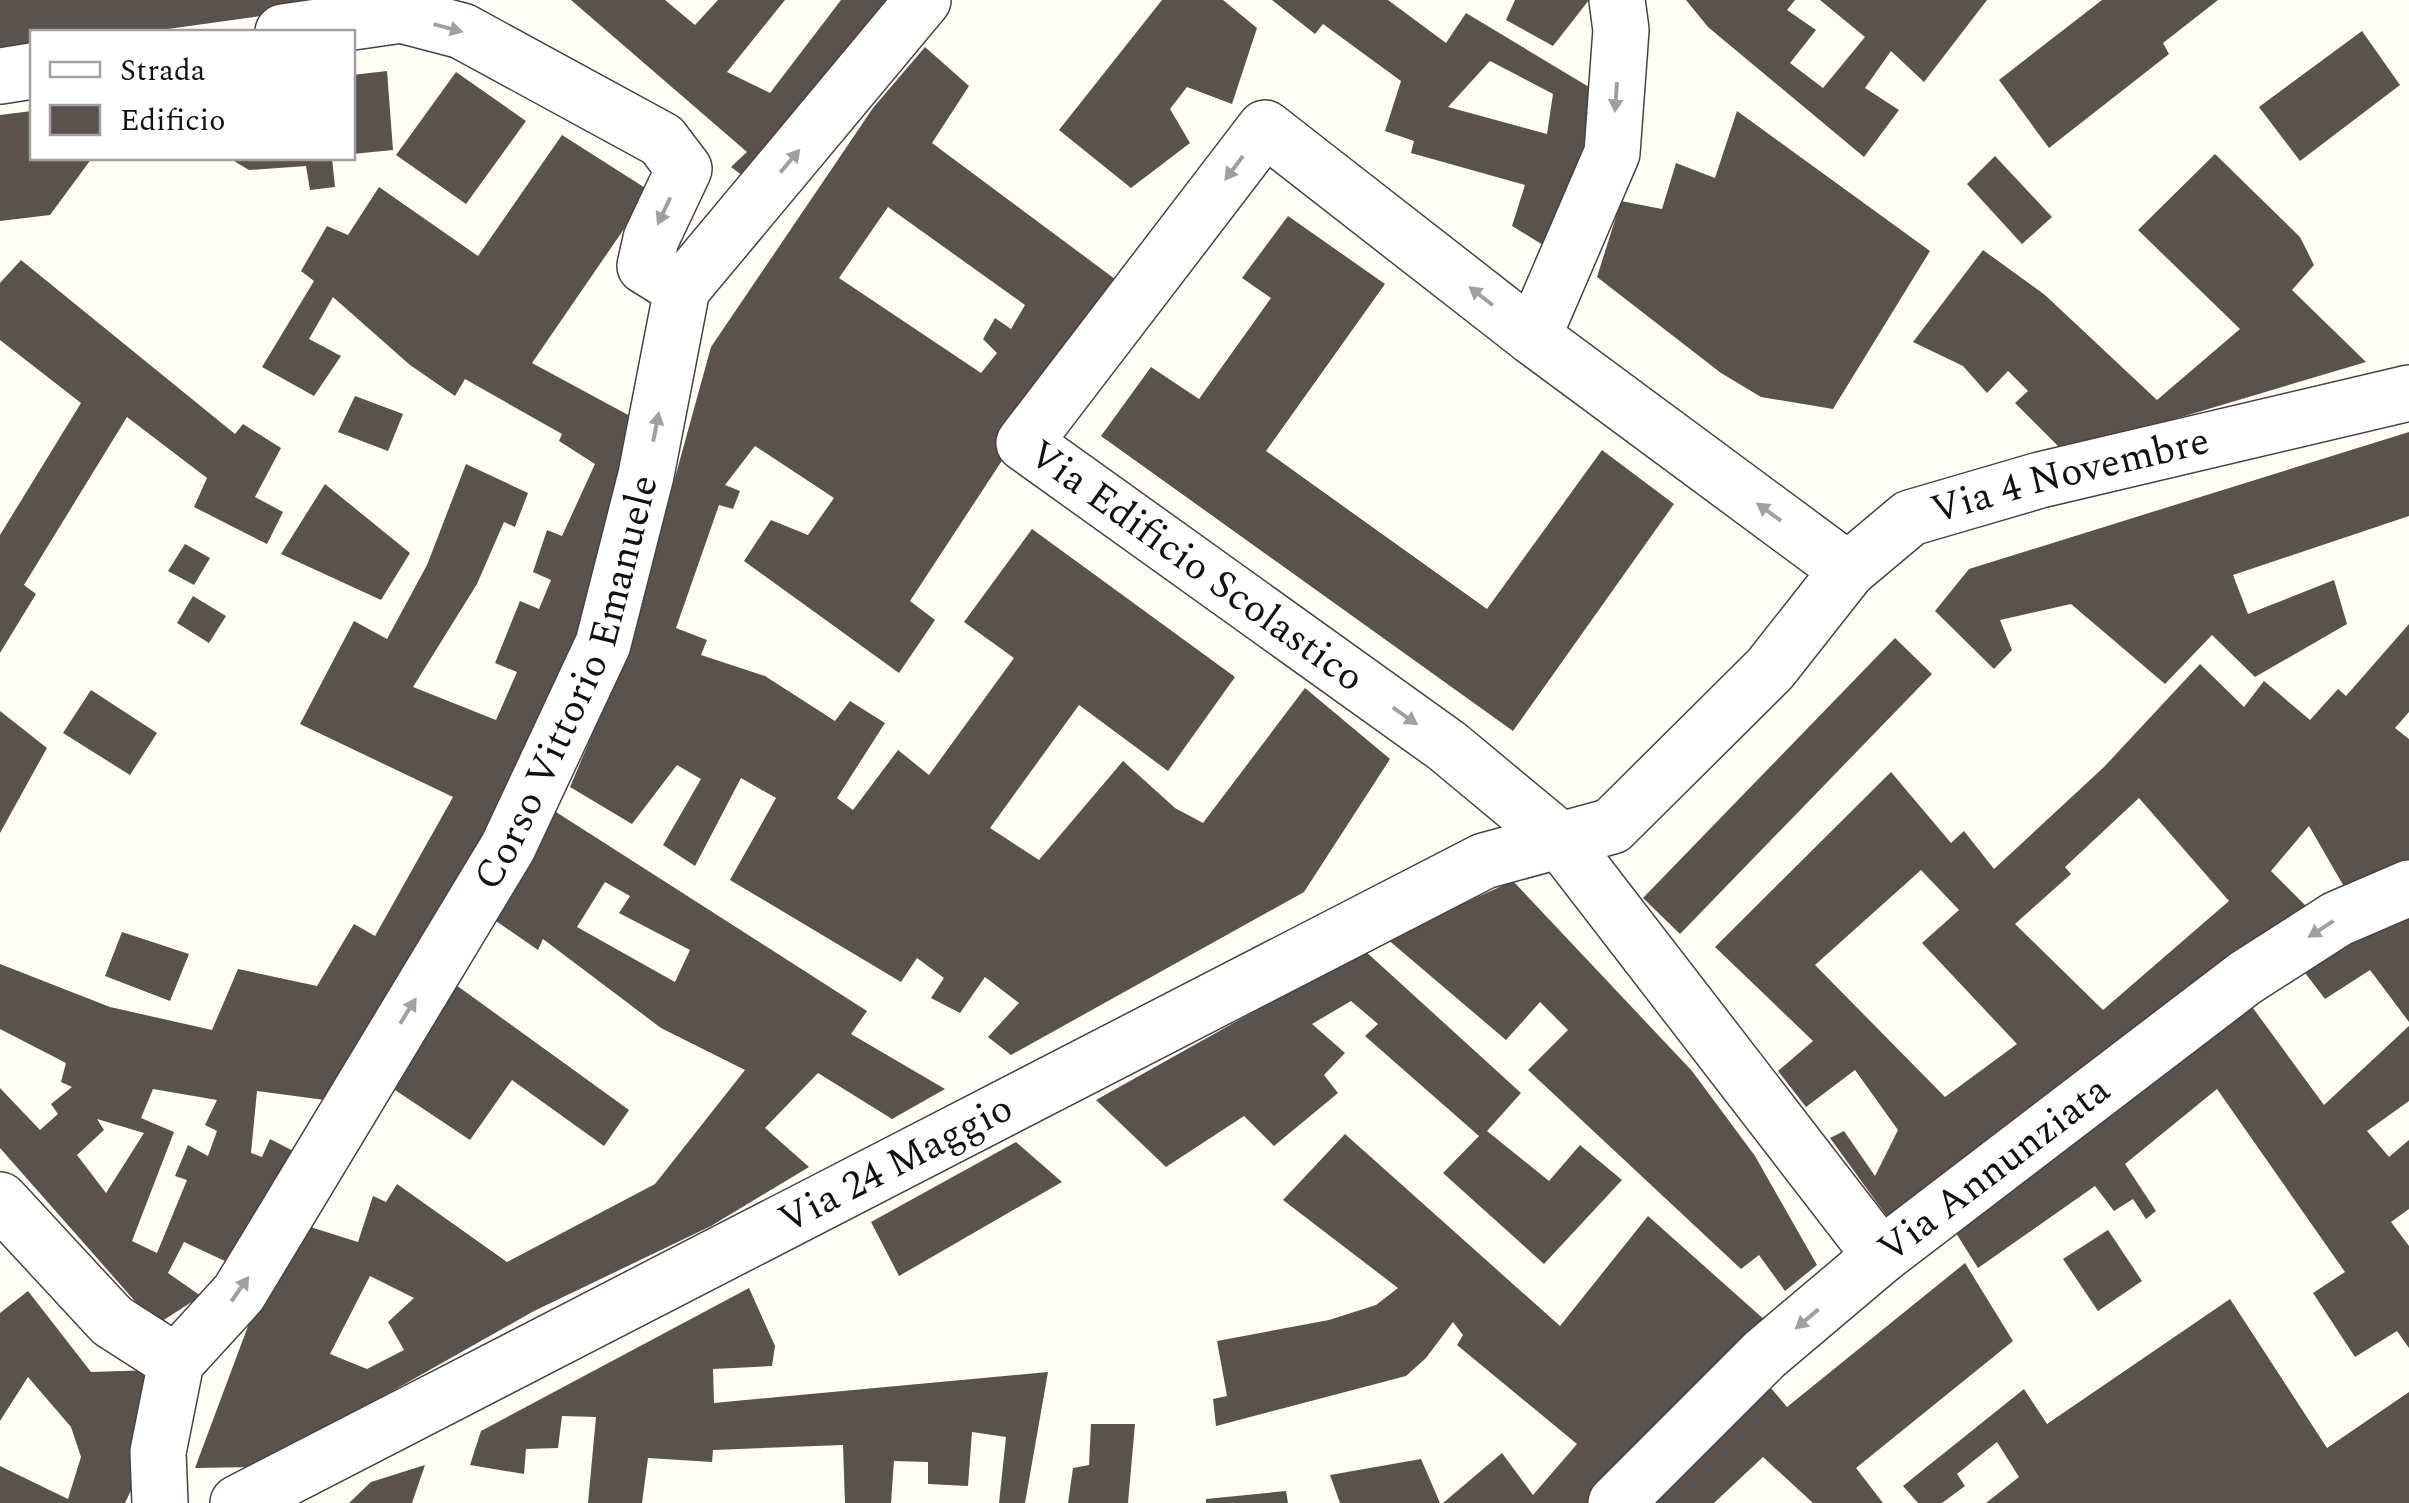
<svg xmlns="http://www.w3.org/2000/svg" width="2409" height="1503" viewBox="0 0 2409 1503" font-family="Spectral,serif">
	<style>
		.building { fill: #5a524d; fill-rule: evenodd }
		.lines { fill: none; stroke-linecap: round; stroke-linejoin: round }
		.minor-casing { stroke: #444; stroke-width: 58 }
		.minor { stroke: #fff; stroke-width: 55 }
		.oneway { fill: #a0a0a0 }
		.labels { text-anchor: middle; dominant-baseline: central; stroke-width: 10; stroke-linejoin: round; paint-order: stroke }
		.street-label { font-size: 40px; fill: #111; stroke: #fff }
	</style>
	<rect width="100%" height="100%" fill="#fffdf5"/>
	<!-- building -->
	<g class="building">
		<path d="M0,0h360l1,2 -215,30h-114v16l-32,5z"/>
		<path d="M571,0h94l30,25 23,-25h67l-58,72 43,21 71,-93h54l-140,185 -24,-18 16,-15z"/>
		<path d="M1162,0h61l34,28 -25,76 -45,-17 -17,22 20,34 -59,45 -72,-58z"/>
		<path d="M1272,0h116l58,43 20,-30 138,83 -48,157 -44,-27 13,-41 -114,-32 3,-12 -29,-10 16,-50 -78,-57 -8,10zM1490,61l63,33 -6,40 -99,-27z"/>
		<path d="M1515,0h74l-36,46 -47,-26z"/>
		<path d="M1686,0h109l-8,10 29,20 -26,33 33,25 42,-51 -45,-37h167l-63,82 -33,-31 -26,37 34,22 -35,47 -156,-130z"/>
		<path d="M2102,0h116l-55,43 6,11 -120,94 -50,-68z"/>
		<path d="M2362,31l38,54 -100,76 -41,-54z"/>
		<path d="M925,47l44,39 -37,57 187,139 -209,319 25,19 -36,53 -155,-112 27,-41 37,15 26,-37 -79,-52 -30,39 15,6 -7,18 -14,-4 -43,123 31,12 -6,15 64,21 70,45 15,-20 35,22 -48,75 16,12 45,-60 31,25 85,-117 -50,-36 68,-93 203,148 -67,94 -89,-66 -89,123 49,32 84,-99 52,47 28,15 102,-135 85,71 -86,133 -293,163 -23,-18 31,-34 -34,-26 -25,36 -29,-15 13,-20 -27,-20 -16,24 -171,-102 46,-82 -35,-20 -46,88 -32,-21 38,-66 -24,-14 -45,59 -62,-37 57,-135 84,-305 162,-239zM888,207l137,98 -14,24 -16,-11 -12,21 14,14 -16,20 -142,-95z"/>
		<path d="M387,71l6,79 -41,4v-79z"/>
		<path d="M456,72l70,49 -60,83 -70,-49z"/>
		<path d="M32,111v47h60l-42,57 -50,6v-106z"/>
		<path d="M1737,111l193,140 -97,158 -72,-12 -40,-24 -124,-96 24,-76 41,8 14,-46 39,15z"/>
		<path d="M562,135l88,56 -118,172 111,60 -11,51 -88,264 -204,364 -83,-11 -6,62 11,4 8,-18 35,18 -65,111 -56,-26 -16,31 33,23 -45,29 -156,-177v-60l40,42 18,-16 -7,-10 21,-17 -11,-5 5,-19 -66,-34v-65l110,43 102,23 26,-61 79,17 37,-62 21,12 78,-139 -153,-73 54,-103 33,18 40,-74 39,-101 62,29 -13,34 -11,-5 -27,62 -64,103 83,33 21,-48 -22,-9 25,-62 19,8 12,-29 -18,-8 14,-42 15,6 33,-72 -36,-23 3,-7 -97,-55 -10,17 -45,-31 -77,-68 -24,42 32,17 -27,40 -52,-29 52,-86 -13,-10 26,-45 21,9 31,-48 99,69zM153,1089l64,11 -12,25 12,6 -9,25 -20,-11 -13,31 12,4 -30,73 -25,-12 42,-109 -33,-14zM97,1119l47,14 -38,60 -29,-38 27,-25z"/>
		<path d="M2215,154l85,83 14,28 -22,25 74,72 -302,90 -49,-49 13,-12 -20,-20 -21,22 -24,-27 -50,-24 70,-92 62,45 112,105 83,-71 -102,-99z"/>
		<path d="M1995,156l57,61 -30,27 -55,-60z"/>
		<path d="M229,158h103l3,29 -25,3 -4,-24 -57,4z"/>
		<path d="M1288,216l97,68 -119,167 221,158 115,-159 72,54 -161,227 -412,-295 50,-69 48,32 72,-101 -29,-20z"/>
		<path d="M21,260l214,174 8,-10 38,24 -26,49 28,15 -16,32 -73,-37 13,-29 -80,-61 -103,168 12,9 -36,59v-118l81,-132 -81,-63v-57z"/>
		<path d="M355,396l48,18 -15,37 -50,-19z"/>
		<path d="M2409,432v84l-176,59 15,39 86,-34 13,44 -92,53 -43,-42 -47,49 -94,-80 -71,16 12,30 -18,19 -59,-58 34,-42z"/>
		<path d="M325,484l85,69 -29,47 -100,-46z"/>
		<path d="M185,544l25,14 -16,27 -26,-14z"/>
		<path d="M193,596l33,20 -17,27 -32,-20z"/>
		<path d="M2409,624v88l-14,16 14,11v136l-55,29 -45,-78 -38,45 43,43 -423,308 -61,-84 14,-7 31,45 23,-46 -43,-60 -49,37 -28,-36 35,-30 -98,-94 176,-175 60,71 13,-12 30,38 110,-102 96,-103 44,43 20,-26 46,39 28,-31 8,7zM2139,798l90,103 -126,109 -88,-86 56,-50 -6,-7zM1921,870l38,40 -37,33 95,101 -72,53 -130,-132z"/>
		<path d="M1895,638l37,36 -252,260 -37,-36z"/>
		<path d="M91,690l66,43 -27,42 -67,-42z"/>
		<path d="M0,711l47,37 -47,85z"/>
		<path d="M556,812l311,199 -16,23 94,55 -53,30 -74,-46 -53,55 44,39 -98,59 -177,85 -276,156 -63,1 71,-190 14,2 24,-55 54,17 15,-46 13,6 11,-18 110,78 148,-78 90,-114 -84,-42 -118,-89 -5,11 -45,-31zM605,882l25,14 -11,17 71,37 -15,32 -98,-55zM370,1276l44,22 -26,24 16,28 -37,19 -37,-15z"/>
		<path d="M1513,881l179,190 63,85 62,109 -32,26 -26,-36 -18,14 -213,-199 40,-40 -28,-28 -34,38 -120,-102z"/>
		<path d="M2409,909v113l-39,-52 -45,29 -23,-30z"/>
		<path d="M122,932l67,22 -19,47 -65,-25z"/>
		<path d="M1364,950l157,143 -34,38 62,50 31,-36 42,35 -78,84 -101,-91 36,-37 -114,-100 13,-12 -27,-23 -39,23 33,29 -21,22 14,18 -64,53 -30,-30 -78,51 -70,-67z"/>
		<path d="M456,985l173,125 -25,36 -92,-66 -42,60 -75,-50z"/>
		<path d="M2250,1004l74,101 85,-79v75l-42,30 22,26 20,-17v69l-18,13 18,24v102l-12,-17 -42,26 -42,-64 32,-21 -128,-183 -92,75 31,47 -10,8 -13,-20 -19,12 -19,-25 -117,82 -29,-46z"/>
		<path d="M1345,1134l215,192 88,-110 119,106 -178,181h-146l59,-50 31,42 44,-51 -120,-99 6,-10 -10,-13 -27,36 -20,18 -190,50 -3,-27 14,-3 -10,-55 112,-21 47,-15 22,-17 -115,-88z"/>
		<path d="M1016,1142l46,40 -163,94 -28,-54z"/>
		<path d="M2108,1230l34,51 -44,30 -35,-52z"/>
		<path d="M1965,1263l48,78 -157,127 27,35h-70l-50,-46 -49,46h-75l126,-122 22,26z"/>
		<path d="M749,1288l26,58 -3,20 -59,3 1,34 334,-31 -23,131h-26l7,-66 -34,-5 -4,54 -40,-2v-22l-34,-1 -3,42h-46l-2,-58 -130,5 -1,12 -64,-4 -6,45h-54l8,-86 -34,-1 -4,32 -32,1 -2,25 -54,-9 11,-34z"/>
		<path d="M28,1291l63,81 62,-2 -5,84 -23,49h-125v-37l68,33 13,-42 -10,-30 -43,-50 -28,44v-108z"/>
		<path d="M2230,1299l97,149 82,-56v111h-423l33,-26 -22,-35 -40,32 8,12 -23,17h-24l-15,-17 121,-97 23,35z"/>
		<path d="M1091,1424h44l-7,79h-60l5,-35 16,-3z"/>
		<path d="M1421,1459l19,44h-100l-10,-28z"/>
		<path d="M425,1465l-13,38h-63l22,-21z"/>
		<path d="M1286,1491l2,12h-82v-4z"/>
	</g>
	<g class="lines">
		<defs>
			<g id="minor">
				<path d="M283,32l118,-17 61,16 200,109 22,29 -33,70 -6,27 37,23"/>
				<path d="M0,76l32,-5"/>
				<path d="M1533,337l79,-184 9,-123 -4,-30"/>
				<path id="s1" d="M1848,570l-315,-233 -268,-209 -241,315 423,303 113,94 321,416"/>
				<path d="M0,1200l112,121 64,41 -18,90 2,51"/>
				<path id="s2" d="M176,1362l63,-69 269,-446 95,-203 43,-169 36,-186 241,-289"/>
				<path id="s3" d="M238,1503l1246,-642 128,-35 158,-157 78,-99 62,-52 130,-38 369,-87"/>
				<path id="s4" d="M1616,1503l149,-149 116,-98 364,-278 92,-59 72,-31"/>
			</g>
		</defs>
		<!-- minor casing -->
		<use href="#minor" class="minor-casing"/>
		<!-- minor -->
		<use href="#minor" class="minor"/>
	</g>
	<!-- one-way arrows -->
	<defs><path id="oneway-solid" d="M-6-.8H1V-3.2L6.5 0L1 3.2V.8H-6Z" transform="scale(2.5)"/></defs>
	<g class="oneway">
		<use href="#oneway-solid" transform="translate(448 28) rotate(15)"/>
		<use href="#oneway-solid" transform="translate(1616 97) rotate(94)"/>
		<use href="#oneway-solid" transform="translate(790 161) rotate(-50)"/>
		<use href="#oneway-solid" transform="translate(1234 168) rotate(127)"/>
		<use href="#oneway-solid" transform="translate(664 211) rotate(115)"/>
		<use href="#oneway-solid" transform="translate(1481 296) rotate(-142)"/>
		<use href="#oneway-solid" transform="translate(656 427) rotate(-79)"/>
		<use href="#oneway-solid" transform="translate(1769 512) rotate(-144)"/>
		<use href="#oneway-solid" transform="translate(1405 716) rotate(35)"/>
		<use href="#oneway-solid" transform="translate(2321 929) rotate(147)"/>
		<use href="#oneway-solid" transform="translate(408 1011) rotate(-58)"/>
		<use href="#oneway-solid" transform="translate(240 1289) rotate(-55)"/>
		<use href="#oneway-solid" transform="translate(1807 1319) rotate(140)"/>
	</g>
	<g class="labels">
		<!-- street labels -->
		<g class="street-label">
			<text stroke="none"><textPath href="#s3" startOffset="2130">Via 4 Novembre</textPath></text>
			<text stroke="none"><textPath href="#s1" startOffset="1340">Via Edificio Scolastico</textPath></text>
			<text stroke="none"><textPath href="#s2" startOffset="790">Corso Vittorio Emanuele</textPath></text>
			<text stroke="none"><textPath href="#s3" startOffset="740">Via 24 Maggio</textPath></text>
			<text stroke="none"><textPath href="#s4" startOffset="505">Via Annunziata</textPath></text>
		</g>
	</g>
	<!-- legend -->
	<rect x="30" y="30" width="325" height="130" fill="#ffffff" stroke="#a0a0a0" stroke-width="2.5"/>
	<rect x="50" y="62" width="50" height="15" fill="#ffffff" stroke="#a0a0a0" stroke-width="2.5"/>
	<text x="120" y="80" font-size="30" fill="#111111">Strada</text>
	<rect x="50" y="105" width="50" height="30" fill="#5a524d" stroke="#a0a0a0" stroke-width="2.5"/>
	<text x="120" y="130" font-size="30" fill="#111111">Edificio</text>
</svg>
